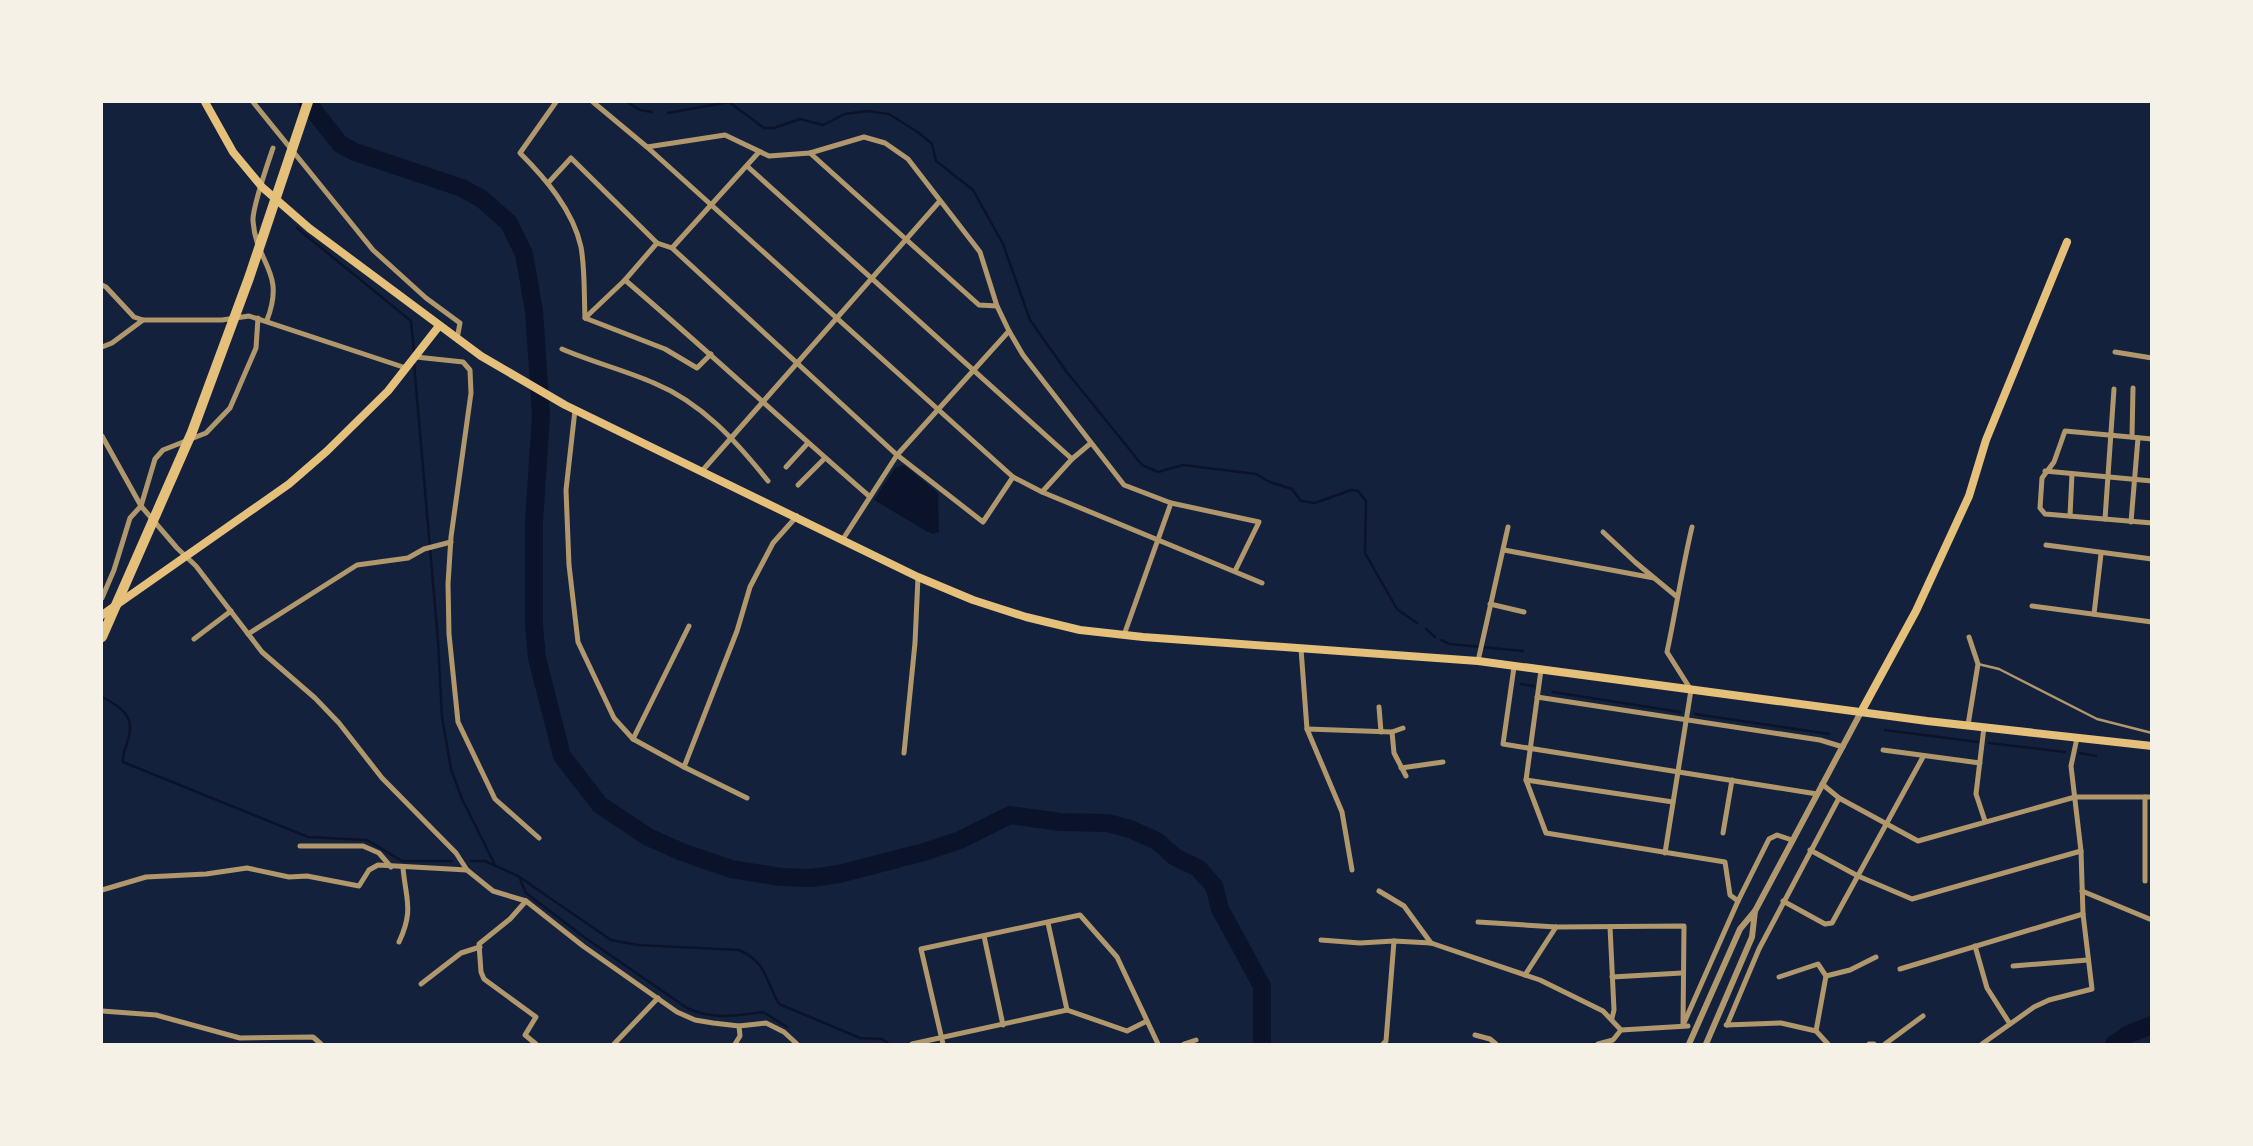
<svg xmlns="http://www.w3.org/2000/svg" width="2253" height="1146" viewBox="0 0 2253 1146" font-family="'Roboto Condensed',sans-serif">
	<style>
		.water { fill: #0b132b }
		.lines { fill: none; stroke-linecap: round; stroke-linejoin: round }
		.stream { stroke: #0b132b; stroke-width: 2.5 }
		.river { stroke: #0b132b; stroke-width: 18 }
		.service { stroke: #b1986c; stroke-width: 2.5 }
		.minor { stroke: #b1986c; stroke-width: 5 }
		.tertiary { stroke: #b1986c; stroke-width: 6 }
		.primary { stroke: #e5c07b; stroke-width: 8 }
		.motorway { stroke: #e5c07b; stroke-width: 10 }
	</style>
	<rect width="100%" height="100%" fill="#14213d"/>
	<!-- water -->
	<path class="water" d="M904,465l34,28 1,39 -6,2 -7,-3 -52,-31 21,-32z"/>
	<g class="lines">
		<!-- stream -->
		<g class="stream">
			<path d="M627,102l13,8 12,2"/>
			<path d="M668,113l61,-11 35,26h10l26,-9 23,6 22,-11 22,-3 22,3 30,19 13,11 4,17 37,29 30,54 27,76 36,51 76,94 16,7 25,-7 73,9 14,8 22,7 9,12 14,2 36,-13 7,1 8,10 -1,52 32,56 20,14"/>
			<path d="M297,228l114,93 3,32"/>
			<path d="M414,363l24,278 4,76 9,52 11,30 33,66"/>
			<path d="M1426,629l9,8"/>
			<path d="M1441,640l9,4 73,7"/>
			<path d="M1521,684l13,2"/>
			<path d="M1553,692l127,20"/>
			<path d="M102,697c18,9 34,19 26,43 -2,8 -6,14 -5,22l185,75 59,3 35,21h50"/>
			<path d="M1695,714l134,20"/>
			<path d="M1885,730l93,12"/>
			<path d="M1989,743l76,9"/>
			<path d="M2080,753l16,3"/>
			<path d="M471,861h14l33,15 93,64 27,5 101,5c28,12 27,32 40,54l81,34 22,1 7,5"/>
			<path d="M520,879l6,14 58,44 103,71c25,12 49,8 76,4l24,15"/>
		</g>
		<!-- river -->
		<g class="river">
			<path d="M307,102l33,42 15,8 107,36 20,11 27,24 15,31 10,57 7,103 -7,108v103l3,33 25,98 38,49 48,32 34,15 49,17 50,8 30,1 28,-4 85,-22 36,-12 50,-25 51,7 47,1 22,6 27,12 18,16 23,11 16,18 6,23 42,77v58"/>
			<path d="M2114,1044l15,-10 23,-9"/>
		</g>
		<!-- service -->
		<path class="service" d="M1978,664l21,5 98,50 55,14"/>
		<!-- minor -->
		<g class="minor">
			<path d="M253,102l120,148 53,48 34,25 -3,16"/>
			<path d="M556,102l-36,51c25,25 53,57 61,94 4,22 3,48 4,71l80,31 32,19 14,-14"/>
			<path d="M593,102l54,45 366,330 29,15 220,91"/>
			<path d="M647,147l78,-12 44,21 41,-3 54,-16 21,6 23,16 72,93 17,54 12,25 14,24 101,130 47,18 88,19 -24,49"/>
			<path d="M810,153l169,152 18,1"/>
			<path d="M747,166l325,293"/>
			<path d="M549,182l22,-24 86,85 15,5 225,207 86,67 30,-45"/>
			<path d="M672,248l87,-96"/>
			<path d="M625,280c83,71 162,145 244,216"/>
			<path d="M102,285l4,2 28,30 9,3"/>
			<path d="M585,318l40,-38 32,-37"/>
			<path d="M267,320c19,-49 -11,-56 -14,-99 -1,-13 15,-58 20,-73"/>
			<path d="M102,347l10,-4 31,-23h79l27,-4 157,52"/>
			<path d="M562,349c30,13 62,21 92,34 48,20 82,58 114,98"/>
			<path d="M2115,352l37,6"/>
			<path d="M416,357l47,5 7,8 1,23 -20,144 -3,47 1,50 9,88 37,77 44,39"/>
			<path d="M575,410l-9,80 3,75 9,77 36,76 19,21 51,28"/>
			<path d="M102,436l39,70 36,42 19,18 66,86 53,46 24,25 43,55 74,75 11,17 26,21 33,10 57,45 94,66 18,8 18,3 26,3 27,-3 18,9 13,12"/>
			<path d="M2132,437l1,-49"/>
			<path d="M2152,439l-87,-8 -11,31 -12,16 -2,30 5,6 107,9"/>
			<path d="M786,467l22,-24"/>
			<path d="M702,471l237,-269"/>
			<path d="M2045,471l107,10"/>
			<path d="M798,485l27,-27"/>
			<path d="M1042,492l30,-33 19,-16"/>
			<path d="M2070,516l2,-42"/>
			<path d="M2105,519l9,-130"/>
			<path d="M2131,522l7,-84"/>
			<path d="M1603,532l32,30 41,34"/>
			<path d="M843,539l54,-84 112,-124"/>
			<path d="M2046,545l106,14"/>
			<path d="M1504,550l150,28"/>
			<path d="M102,598l12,-28 16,-52 11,-12 14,-47 8,-9 43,-17 24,-25 26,-60 2,-30"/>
			<path d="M1490,604l34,8"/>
			<path d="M2032,606l120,16"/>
			<path d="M2094,614l7,-60"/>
			<path d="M248,634l109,-69 51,-7 16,-9 27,-7"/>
			<path d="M1124,635l47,-132"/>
			<path d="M194,639l37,-28"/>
			<path d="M1301,649l6,80 35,83 10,58"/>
			<path d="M1478,661l30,-134"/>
			<path d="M1514,667l-11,77 314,50"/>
			<path d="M1541,670l-15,110 20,53 179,29 5,33 8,6"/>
			<path d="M1537,697l283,43 23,7"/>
			<path d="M1379,707l2,25"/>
			<path d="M1968,725l10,-61 -9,-27"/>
			<path d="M1984,727l-8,67 9,27"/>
			<path d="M1307,729l85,3 11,-4"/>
			<path d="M1392,732l2,21 12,23"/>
			<path d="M633,739l56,-113"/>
			<path d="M1883,750l97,13"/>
			<path d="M904,753l11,-110 3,-66"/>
			<path d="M1401,768l42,-6"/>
			<path d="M1526,780l147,22"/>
			<path d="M1822,784l17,14 79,43 157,-44h77"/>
			<path d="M747,798l-63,-31 53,-136 13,-44 23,-44 24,-27"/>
			<path d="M1723,833l9,-53"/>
			<path d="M300,846h63l16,7 12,14"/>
			<path d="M1810,850l48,26 54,23 169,-48"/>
			<path d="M1665,853l26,-163 -24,-38c9,-42 15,-83 25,-125"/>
			<path d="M2145,881v-84"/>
			<path d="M102,890l44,-13 60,-3 41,-6 42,9 18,-1 52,10 10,-16 9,-5 89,5"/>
			<path d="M1379,891l25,15 27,37"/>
			<path d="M2082,891l70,29"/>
			<path d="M526,901l-16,18 -31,25 2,28 3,7 52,38 -11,18 11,9"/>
			<path d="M1783,901l42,23 7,-1 91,-166"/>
			<path d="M1478,922l78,5 128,-1 -1,100"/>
			<path d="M1048,923l19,87"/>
			<path d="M1610,927l4,83 -2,8"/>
			<path d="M984,936l19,89"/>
			<path d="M1321,940l39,3 34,-2"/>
			<path d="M399,942c15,-32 7,-42 4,-74"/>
			<path d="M1975,946l12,42 23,36"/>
			<path d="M2013,966l75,-6"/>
			<path d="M1900,969l183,-55"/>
			<path d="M1525,975l31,-48"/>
			<path d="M1826,976l24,-6 26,-13"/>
			<path d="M1612,977l70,-4"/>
			<path d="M1779,977l39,-13 8,12 -10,55"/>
			<path d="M421,984l40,-31 19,-6"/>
			<path d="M102,1011l54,4 84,23 73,-1 8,7"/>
			<path d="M1684,1023l54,-122 31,-62 8,-4 15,5"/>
			<path d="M1726,1025l55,-2 35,8 12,13"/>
			<path d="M1727,1025l32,-76 80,-151"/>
			<path d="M1475,1035l15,4 6,5"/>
			<path d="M614,1044l44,-46"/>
			<path d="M735,1044l5,-8 -1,-10"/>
			<path d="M912,1044l155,-34 60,21 20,-10"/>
			<path d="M943,1044l-22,-95 159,-34 37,42 41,87"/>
			<path d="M1184,1044l12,-4"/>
			<path d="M1383,1044l3,-3 8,-100 37,2 109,37 63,31 18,19"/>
			<path d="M1598,1044l15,-4 8,-10 67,-4"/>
			<path d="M1869,1044h5"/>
			<path d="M1885,1044l38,-28"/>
			<path d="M1982,1044l52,-37 15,-7 43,-11 -9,-75 -2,-63 -10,-85 6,-28"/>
		</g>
		<!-- tertiary -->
		<g class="tertiary">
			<path d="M1755,911l106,-199"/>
			<path d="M1689,1044l51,-115 15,-18 -3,26 -46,107"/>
		</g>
		<!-- primary -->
		<g class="primary">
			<path d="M205,102l28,50 29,35 47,41 172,128 84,49 353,172 55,23 53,17 54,13 63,7 335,24 449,60 225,25"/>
			<path d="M102,615l187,-131 38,-33 61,-60 51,-65"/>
			<path d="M1861,712l55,-101 53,-115 17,-56 81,-198"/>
		</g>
		<!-- motorway -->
		<path class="motorway" d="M102,637l90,-205 57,-154 59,-176"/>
	</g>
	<!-- border -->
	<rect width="2253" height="1146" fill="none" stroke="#f6f1e7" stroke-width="206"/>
</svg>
